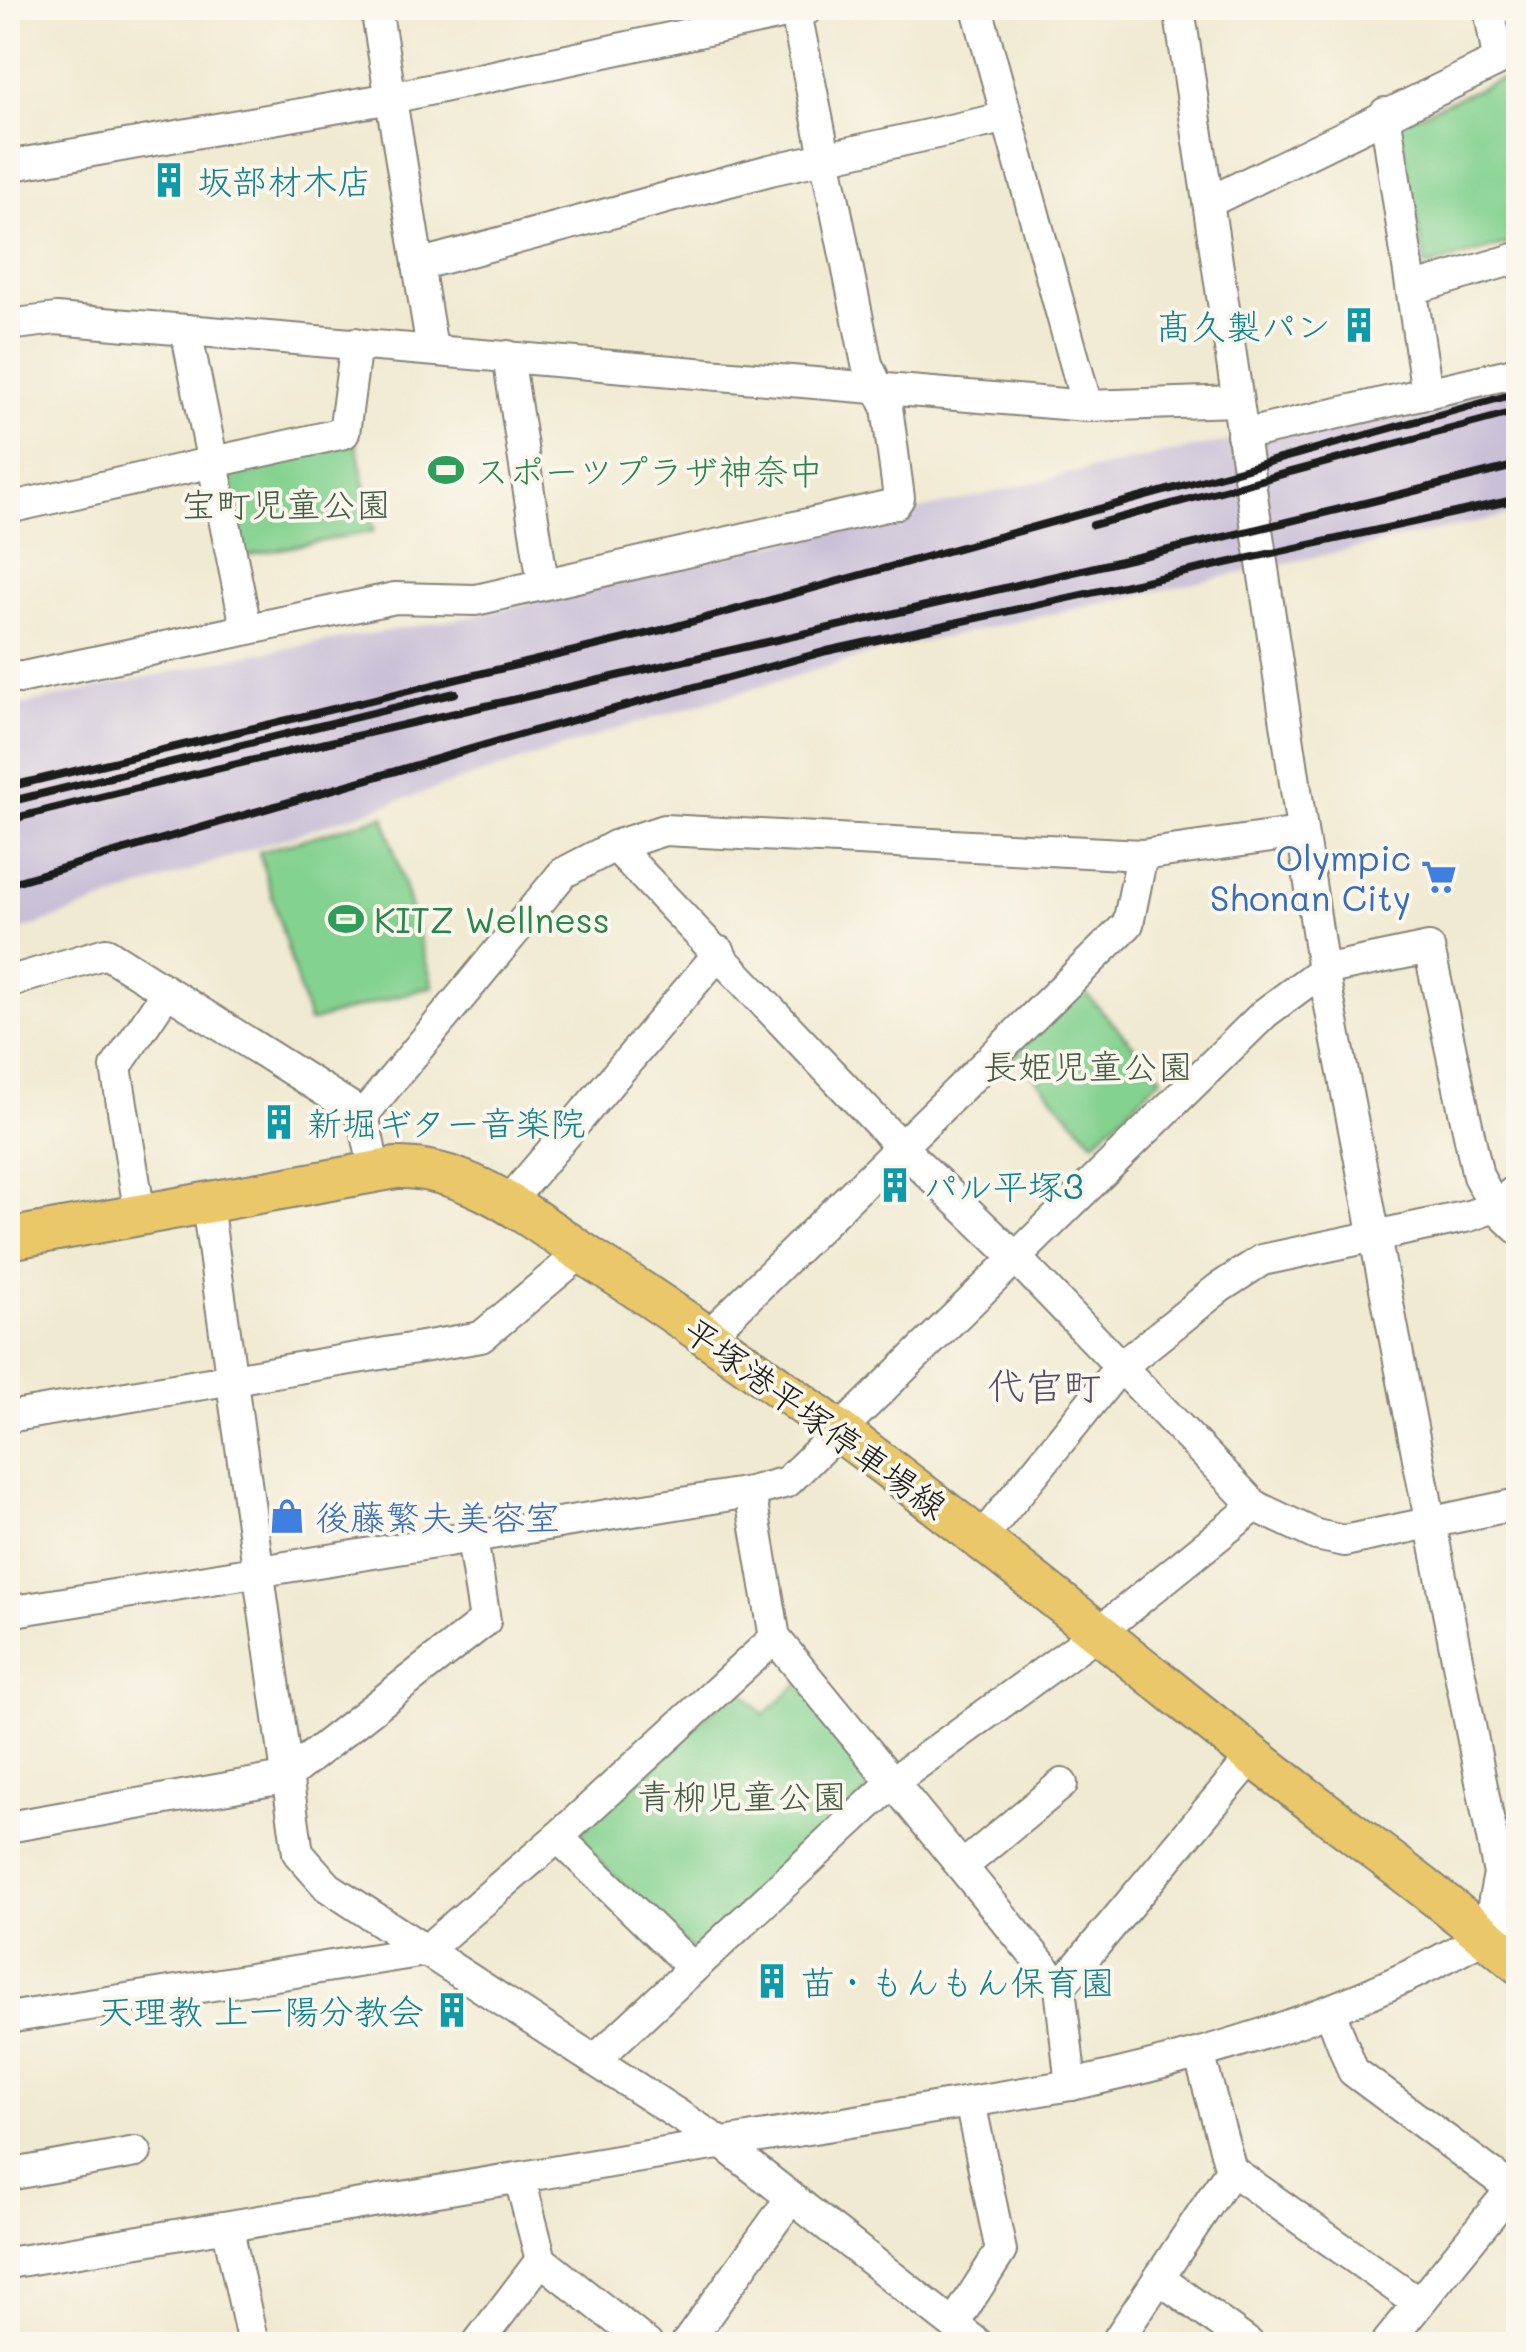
<svg xmlns="http://www.w3.org/2000/svg" width="1526" height="2352" viewBox="0 0 1526 2352" font-family="Mali,'Klee One',sans-serif">
	<style>
		.industrial { fill: #c9bfd7 }
		.green { fill: #84d290; stroke: #507756; stroke-width: 2.5 }
		.lines { fill: none; stroke-linecap: round; stroke-linejoin: round }
		.minor-casing { stroke: #868377; stroke-width: 34 }
		.major-casing { stroke: #868377; stroke-width: 44 }
		.minor { stroke: #fff; stroke-width: 30 }
		.major { stroke: #eac769; stroke-width: 40 }
		.rail { stroke: #1c1c1c; stroke-width: 8 }
		.labels { text-anchor: middle; dominant-baseline: central; stroke-width: 8; stroke-linejoin: round; paint-order: stroke }
		.culture-label { font-size: 35px; fill: #0d838f; stroke: #fbf7ec; text-anchor: start }
		.leisure-label { font-size: 35px; fill: #27864d; stroke: #fbf7ec; text-anchor: start }
		.park-label { font-size: 35px; fill: #405c45; stroke: #fbf7ec }
		.shop-label { font-size: 35px; fill: #366cbe; stroke: #fbf7ec; text-anchor: end }
		.street-label { font-size: 35px; fill: #1c1c1c; stroke: #fbf7ec }
		.neighbourhood-label { font-size: 38px; fill: #564d68; stroke: #fbf7ec }
	</style>
	<rect width="100%" height="100%" fill="#fbf7ec"/>
	<filter id="ink" filterUnits="userSpaceOnUse"><feTurbulence type="fractalNoise" baseFrequency=".01" numOctaves="2"/><feDisplacementMap in="SourceGraphic" scale="20" xChannelSelector="R" yChannelSelector="G"/><feConvolveMatrix kernelMatrix="1 2 1 2 8 2 1 2 1" color-interpolation-filters="sRGB"/></filter>
	<filter id="wash" filterUnits="userSpaceOnUse"><feTurbulence type="fractalNoise" baseFrequency=".0048" numOctaves="4" result="noise"/><feDisplacementMap in="SourceGraphic" scale="40" xChannelSelector="R" yChannelSelector="G"/><feGaussianBlur stdDeviation="2.25" result="paint"/><feColorMatrix in="noise" values="0 0 0 0 0 0 0 0 0 0 0 0 0 0 0 0 0 1.4 0 .05"/><feComposite in="paint" operator="in"/></filter>
	<g filter="url(#wash)">
		<rect width="100%" height="100%" fill="#f0ead2"/>
		<!-- industrial -->
		<path class="industrial" d="M1518,381v132l-637,138 -245,72 -379,124 -249,88v-227l229,-51 238,-41 616,-147z"/>
		<!-- green -->
		<g class="green">
			<path d="M1518,72v169l-92,26 -28,-144z"/>
			<path d="M356,443l18,88 -135,26 -17,-87z"/>
			<path d="M384,816l49,170 -124,36 -50,-170z"/>
			<path d="M1079,986l83,91 -68,65 -80,-88z"/>
			<path d="M798,1684l75,95 -1,8 -175,162h-7l-113,-109 1,-5 160,-149 26,29z"/>
		</g>
	</g>
	<g filter="url(#ink)">
		<g class="lines">
			<defs>
				<g id="minor">
					<path d="M376,8l56,341"/>
					<path d="M977,8l110,398"/>
					<path d="M1179,8l144,962 176,904 -12,61"/>
					<path d="M1489,8l9,50"/>
					<path d="M1385,113l42,280"/>
					<path d="M8,166l383,-68 418,-90"/>
					<path d="M1211,201l307,-150"/>
					<path d="M418,265l352,-95 234,-52"/>
					<path d="M1412,289l106,-31"/>
					<path d="M8,325l48,-6 1031,87 150,-5"/>
					<path d="M186,330l60,297"/>
					<path d="M508,356l35,227"/>
					<path d="M1242,435l276,-63"/>
					<path d="M8,508l336,-75 12,-90"/>
					<path d="M8,674l11,4 376,-80 81,2 419,-96 4,-6 -12,-91 -20,-43 -72,-356"/>
					<path d="M615,846l288,303 111,107 241,250 61,29 28,6 174,-37"/>
					<path d="M8,982l98,-29 257,162 12,57"/>
					<path d="M363,1115l200,-242 52,-27 49,-16 478,25 158,-22"/>
					<path d="M207,1204l91,649 30,34 395,257 255,200"/>
					<path d="M507,1204l213,-252"/>
					<path d="M140,1215l-24,-148 50,-74"/>
					<path d="M709,1335l419,-411 14,-69"/>
					<path d="M8,1417l473,-80 100,-84"/>
					<path d="M980,1540l139,-172 100,-80 43,-28 207,-44 26,-9 23,-19"/>
					<path d="M8,1612l742,-120 37,-10 478,-469 58,-43 106,-22 49,228 17,31 23,22"/>
					<path d="M775,1638l285,349 11,98"/>
					<path d="M8,1827l276,-49 201,-157 -13,-83"/>
					<path d="M558,1837l135,131"/>
					<path d="M963,1866l99,-82"/>
					<path d="M1060,1987l193,-231"/>
					<path d="M1331,2014l22,57 159,118"/>
					<path d="M8,2018l417,-67 133,-114 217,-199 -25,-146"/>
					<path d="M597,2058l297,-277 205,-149 156,-126"/>
					<path d="M1231,2170l186,132"/>
					<path d="M8,2175l128,-23"/>
					<path d="M520,2179l21,81 106,84"/>
					<path d="M228,2229l25,115"/>
					<path d="M8,2263l1063,-178c164,-36 304,-80 447,-169"/>
					<path d="M1159,2278l90,66"/>
					<path d="M954,2324l47,-73 -31,-149"/>
					<path d="M477,2344l64,-84"/>
					<path d="M686,2344l105,-146"/>
					<path d="M1115,2344l116,-174 -31,-113"/>
					<path d="M1386,2344l132,-163"/>
				</g>
				<path id="major" d="M8,1239l388,-71c78,-2 145,59 208,99 227,147 435,318 646,487 89,70 182,136 268,209"/>
			</defs>
			<!-- minor casing -->
			<use href="#minor" class="minor-casing"/>
			<!-- major casing -->
			<use href="#major" class="major-casing"/>
			<!-- minor -->
			<use href="#minor" class="minor"/>
			<!-- major -->
			<use href="#major" class="major"/>
			<!-- rail -->
			<g class="rail">
				<path d="M1093,525l425,-114"/>
				<path d="M8,787l654,-157 856,-237"/>
				<path d="M8,802l447,-109"/>
				<path d="M8,820c501,-126 1009,-228 1510,-355"/>
				<path d="M8,884l518,-151 301,-82 691,-152"/>
			</g>
		</g>
	</g>
	<!-- icons -->
	<defs>
		<symbol id="building-bare" viewBox="-9 -9 18 18"><path d="M-4-6H4V6H1V3H-1V6H-4ZM-2.5-4.3h1.7v1.8h-1.7ZM.8-4.3h1.7v1.8H.8ZM-2.5-1h1.7V.8h-1.7ZM.8-1h1.7V.8H.8Z" fill="#0f9aa8" stroke="#fbf7ec" stroke-width="2.5" paint-order="stroke"/></symbol>
		<symbol id="stadium-bare" viewBox="-9 -9 18 18"><path d="M0-5a6.5 5 0 1 0 0 10a6.5 5 0 1 0 0-10ZM-3.5-1.8h7v3.6h-7Z" fill="#2e9e5b" stroke="#fbf7ec" stroke-width="2.5" paint-order="stroke"/></symbol>
		<symbol id="supermarket-bare" viewBox="-9 -9 18 18"><path d="M-6-5.5h2.5l.6 2H6L4.5 2H-2.5L-4.4-4H-6ZM-1.5 3.2a1.3 1.3 0 1 0 .1 0ZM3 3.2a1.3 1.3 0 1 0 .1 0Z" fill="#3f7fe0" stroke="#fbf7ec" stroke-width="2.5" paint-order="stroke"/></symbol>
		<symbol id="shop-bare" viewBox="-9 -9 18 18"><path d="M-5-2.5h2.3a2.7 3.5 0 0 1 5.4 0H5L5.5 6h-11ZM-1.5-2.5h3a1.5 2.3 0 0 0-3 0Z" fill="#3f7fe0" stroke="#fbf7ec" stroke-width="2.5" paint-order="stroke"/></symbol>
	</defs>
	<g fill-rule="evenodd">
		<use href="#building-bare" x="144" y="155" width="50" height="50"/>
		<use href="#building-bare" x="1334" y="300" width="50" height="50"/>
		<use href="#stadium-bare" x="421" y="445" width="50" height="50"/>
		<use href="#supermarket-bare" x="1414" y="852" width="50" height="50"/>
		<use href="#stadium-bare" x="321" y="894" width="50" height="50"/>
		<use href="#building-bare" x="254" y="1097" width="50" height="50"/>
		<use href="#building-bare" x="870" y="1160" width="50" height="50"/>
		<use href="#shop-bare" x="262" y="1491" width="50" height="50"/>
		<use href="#building-bare" x="747" y="1956" width="50" height="50"/>
		<use href="#building-bare" x="427" y="1985" width="50" height="50"/>
	</g>
	<g class="labels">
		<!-- culture labels -->
		<g class="culture-label">
			<text x="197" y="180">坂部材木店</text>
			<text x="1331" y="325" text-anchor="end">髙久製パン</text>
			<text x="307" y="1122">新堀ギター音楽院</text>
			<text x="923" y="1185">パル平塚3</text>
			<text x="800" y="1981">苗・もんもん保育園</text>
			<text x="424" y="2010" text-anchor="end">天理教 上一陽分教会</text>
		</g>
		<!-- leisure labels -->
		<g class="leisure-label">
			<text x="474" y="470">スポーツプラザ神奈中</text>
			<text x="374" y="919">KITZ Wellness</text>
		</g>
		<!-- park labels -->
		<g class="park-label">
			<text x="286" y="503">宝町児童公園</text>
			<text x="1088" y="1065">長姫児童公園</text>
			<text x="742" y="1795">青柳児童公園</text>
		</g>
		<!-- shop labels -->
		<g class="shop-label">
			<text x="1411" y="857">Olympic<tspan x="1411" dy="40">Shonan City</tspan></text>
			<text x="315" y="1516" text-anchor="start">後藤繁夫美容室</text>
		</g>
		<!-- street labels -->
		<g class="street-label">
			<text transform="translate(816 1417) rotate(36)">平塚港平塚停車場線</text>
		</g>
		<!-- neighbourhood labels -->
		<g class="neighbourhood-label">
			<text x="1044" y="1385">代官町</text>
		</g>
	</g>
	<!-- margin -->
	<rect width="1526" height="2352" fill="none" stroke="#fbf7ec" stroke-width="40"/>
</svg>
